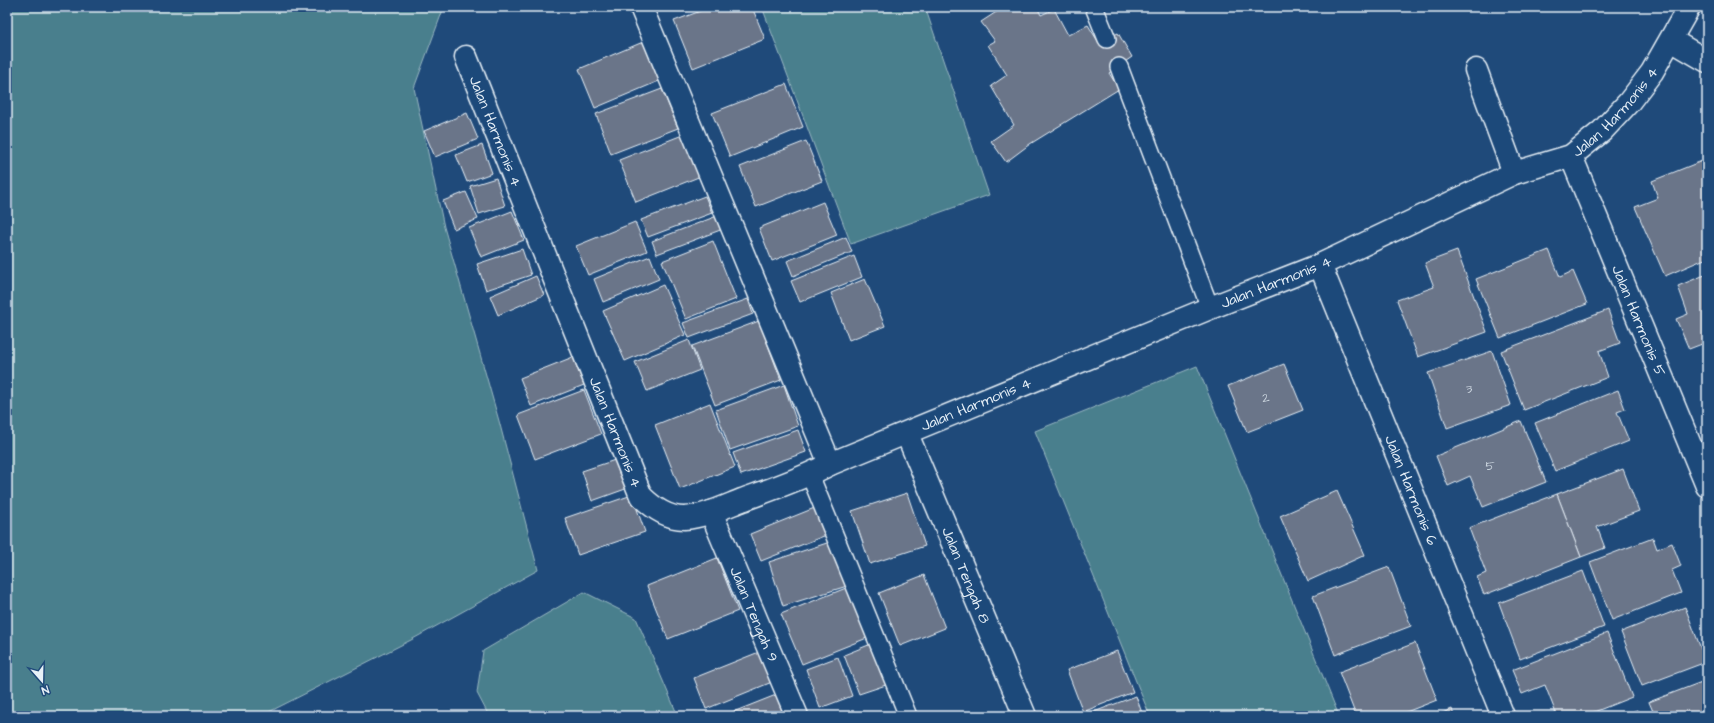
<svg xmlns="http://www.w3.org/2000/svg" width="1714" height="723" viewBox="0 0 1714 723" font-family="'Architects Daughter',sans-serif">
	<style>
		.green { fill: #4a7f8d; stroke: #99b8c2 }
		.building { fill: #6a7489; stroke: #e8f1f8 }
		.lines { fill: none; stroke-linecap: round; stroke-linejoin: round }
		.service-casing { stroke: #e8f1f8; stroke-width: 20 }
		.minor-casing { stroke: #e8f1f8; stroke-width: 25 }
		.service { stroke: #1f4a7a; stroke-width: 17 }
		.minor { stroke: #1f4a7a; stroke-width: 22 }
		.labels { text-anchor: middle; dominant-baseline: central; stroke-width: 3.5; stroke-linejoin: round; paint-order: stroke }
		.number-label { font-size: 13px; fill: #c8d2dc }
		.street-label { font-size: 15px; fill: #e8f1f8; stroke: #1f4a7a }
	</style>
	<rect width="100%" height="100%" fill="#1f4a7a"/>
	<filter id="ink" filterUnits="userSpaceOnUse"><feTurbulence type="fractalNoise" baseFrequency=".025" numOctaves="2"/><feDisplacementMap in="SourceGraphic" scale="8" xChannelSelector="R" yChannelSelector="G"/><feConvolveMatrix kernelMatrix="1 2 1 2 8 2 1 2 1" color-interpolation-filters="sRGB"/></filter>
	<g filter="url(#ink)">
		<!-- green -->
		<g class="green">
			<path d="M7,7h437l-30,81 30,139 55,194 39,149 -127,70 -150,76h-254z"/>
			<path d="M762,7h163l64,188 -138,49z"/>
			<path d="M1197,366l142,350h-189l-115,-285z"/>
			<path d="M584,592l52,26 42,98h-189l-12,-23 6,-42z"/>
		</g>
		<!-- building -->
		<g class="building">
			<path d="M711,7h41l13,32 -72,29 -19,-47z"/>
			<path d="M1004,7h33l4,8 13,-6 14,26 20,-10 11,18 19,-10 14,24 -23,16 10,16 -89,55 -24,18 -15,-21 23,-16 -23,-39 16,-11 -19,-30 7,-4 -14,-19z"/>
			<path d="M643,42l16,39 -64,27 -16,-39z"/>
			<path d="M786,84l17,43 -73,30 -18,-44z"/>
			<path d="M662,89l16,39 -67,26 -15,-40z"/>
			<path d="M467,113l11,26 -43,18 -11,-26z"/>
			<path d="M685,134l16,42 -65,26 -17,-42z"/>
			<path d="M806,141l16,40 -66,26 -16,-40z"/>
			<path d="M482,145l10,28 -25,9 -11,-27z"/>
			<path d="M1707,159v99l-42,18 -30,-69 23,-9 -6,-17z"/>
			<path d="M496,178l9,28 -26,8 -9,-28z"/>
			<path d="M466,192l12,27 -24,10 -11,-28z"/>
			<path d="M705,196l7,17 -64,24 -7,-17z"/>
			<path d="M823,202l14,33 -65,26 -13,-33z"/>
			<path d="M512,211l12,29 -43,17 -12,-29z"/>
			<path d="M717,216l6,13 -66,25 -5,-13z"/>
			<path d="M635,222l12,29 -59,24 -12,-29z"/>
			<path d="M846,237l6,15 -59,24 -6,-15z"/>
			<path d="M713,241l23,58 -50,20 -24,-58z"/>
			<path d="M522,249l9,26 -45,15 -9,-26z"/>
			<path d="M1549,250l11,27 13,-6 14,33 -87,34 -24,-59z"/>
			<path d="M1457,251l30,81 -69,25 -21,-57 37,-13 -9,-24z"/>
			<path d="M650,256l9,23 -56,23 -9,-23z"/>
			<path d="M854,256l8,21 -62,25 -9,-21z"/>
			<path d="M1707,274v82l-5,-12 -13,5 -13,-30 12,-5 -10,-28z"/>
			<path d="M536,276l8,19 -46,20 -8,-19z"/>
			<path d="M865,279l20,47 -36,14 -18,-47z"/>
			<path d="M663,285l22,50 -60,26 -22,-50z"/>
			<path d="M748,299l5,15 -64,24 -6,-15z"/>
			<path d="M1608,310l12,33 -21,8 9,26 -84,33 -23,-59z"/>
			<path d="M759,321l22,59 -66,25 -23,-59z"/>
			<path d="M689,340l11,30 -53,21 -12,-29z"/>
			<path d="M1492,351l19,54 -64,23 -19,-55z"/>
			<path d="M573,357l11,28 -53,21 -11,-28z"/>
			<path d="M1284,364l19,46 -56,22 -19,-46z"/>
			<path d="M784,385l14,41 -68,24 -14,-40z"/>
			<path d="M584,390l17,44 -66,25 -17,-44z"/>
			<path d="M1618,390l7,19 -8,3 12,29 -74,30 -20,-48z"/>
			<path d="M710,403l25,64 -55,22 -25,-64z"/>
			<path d="M1521,421l25,61 -63,25 -13,-31 -22,10 -12,-30z"/>
			<path d="M798,430l8,22 -65,23 -8,-22z"/>
			<path d="M621,458l10,29 -39,14 -10,-30z"/>
			<path d="M1623,469l16,42 -42,16 8,21 -24,9 -24,-63z"/>
			<path d="M1337,491l28,64 -57,26 -28,-65z"/>
			<path d="M907,493l18,53 -55,18 -18,-53z"/>
			<path d="M1557,494l24,63 -97,38 -7,-18 9,-4 -17,-45z"/>
			<path d="M632,495l13,37 -67,23 -13,-37z"/>
			<path d="M822,505l12,27 -73,29 -11,-27z"/>
			<path d="M1653,538l4,11 15,-6 9,23 -9,4 9,23 -69,27 -22,-58z"/>
			<path d="M833,541l14,45 -64,20 -14,-44z"/>
			<path d="M717,558l21,53 -70,28 -21,-53z"/>
			<path d="M1389,567l22,59 -76,29 -22,-59z"/>
			<path d="M1583,571l21,56 -84,32 -21,-56z"/>
			<path d="M924,575l21,53 -45,18 -21,-53z"/>
			<path d="M851,586l21,50 -70,28 -21,-50z"/>
			<path d="M1685,607l21,55 -64,24 -21,-54z"/>
			<path d="M1607,633l25,64 -48,19h-27l-12,-31 -23,9 -10,-24z"/>
			<path d="M876,642l16,41 -33,11 -15,-39z"/>
			<path d="M1415,643l22,57 -41,16h-40l-17,-44z"/>
			<path d="M1117,651l16,41 -50,20 -16,-42z"/>
			<path d="M759,652l13,30 -66,27 -12,-31z"/>
			<path d="M838,657l14,39 -32,12 -14,-39z"/>
			<path d="M1707,680v36h-52l-6,-14z"/>
			<path d="M776,695l8,21h-61z"/>
			<path d="M1136,696l7,20h-57v-1z"/>
			<path d="M1452,709l2,7h-19z"/>
			<path d="M1637,710l3,6h-20z"/>
		</g>
		<g class="lines">
			<defs>
				<g id="service">
					<path d="M1094,7l13,32"/>
					<path d="M1119,67l91,241"/>
					<path d="M810,475l98,241"/>
				</g>
				<g id="minor">
					<path d="M641,7l189,457"/>
					<path d="M1671,40l36,21"/>
					<path id="s1" d="M466,57l175,439c11,11 27,22 43,22 19,-1 40,-11 58,-18 30,-11 60,-21 88,-36l380,-156 110,-43 194,-92 57,-17 31,-25 27,-29 23,-30 37,-65"/>
					<path d="M1476,70l38,103"/>
					<path id="s2" d="M1571,156l136,330"/>
					<path id="s3" d="M1320,265l183,451"/>
					<path id="s4" d="M907,434l118,282"/>
					<path id="s5" d="M711,512l86,204"/>
				</g>
			</defs>
			<!-- service casing -->
			<use href="#service" class="service-casing"/>
			<!-- minor casing -->
			<use href="#minor" class="minor-casing"/>
			<!-- service -->
			<use href="#service" class="service"/>
			<!-- minor -->
			<use href="#minor" class="minor"/>
		</g>
	</g>
	<g class="labels">
		<!-- number labels -->
		<g class="number-label">
			<text x="1469" y="389">3</text>
			<text x="1266" y="398">2</text>
			<text x="1490" y="466">5</text>
		</g>
		<!-- street labels -->
		<g class="street-label">
			<text stroke="none"><textPath href="#s1" startOffset="1544">Jalan Harmonis 4</textPath></text>
			<text stroke="none"><textPath href="#s1" startOffset="80">Jalan Harmonis 4</textPath></text>
			<text stroke="none"><textPath href="#s1" startOffset="1160">Jalan Harmonis 4</textPath></text>
			<text stroke="none"><textPath href="#s2" startOffset="178">Jalan Harmonis 5</textPath></text>
			<text stroke="none"><textPath href="#s1" startOffset="836">Jalan Harmonis 4</textPath></text>
			<text stroke="none"><textPath href="#s1" startOffset="404">Jalan Harmonis 4</textPath></text>
			<text stroke="none"><textPath href="#s3" startOffset="243">Jalan Harmonis 6</textPath></text>
			<text stroke="none"><textPath href="#s4" startOffset="153">Jalan Tengah 8</textPath></text>
			<text stroke="none"><textPath href="#s5" startOffset="111">Jalan Tengah 9</textPath></text>
		</g>
	</g>
	<!-- margin -->
	<rect width="1714" height="723" fill="none" stroke="#1f4a7a" stroke-width="24"/>
	<rect x="12" y="12" width="1690" height="699" fill="none" stroke="#e8f1f8" stroke-width="1.5" filter="url(#ink)"/>
	<!-- north arrow -->
	<g transform="translate(42 681) rotate(160)" stroke="#1f4a7a" stroke-width="3" paint-order="stroke">
	<path d="M0-3L7 15L0 10L-7 15Z" fill="#e8f1f8"/>
	<text y="-6" font-size="11" font-weight="bold" text-anchor="middle" fill="#e8f1f8">N</text>
	</g>
</svg>
